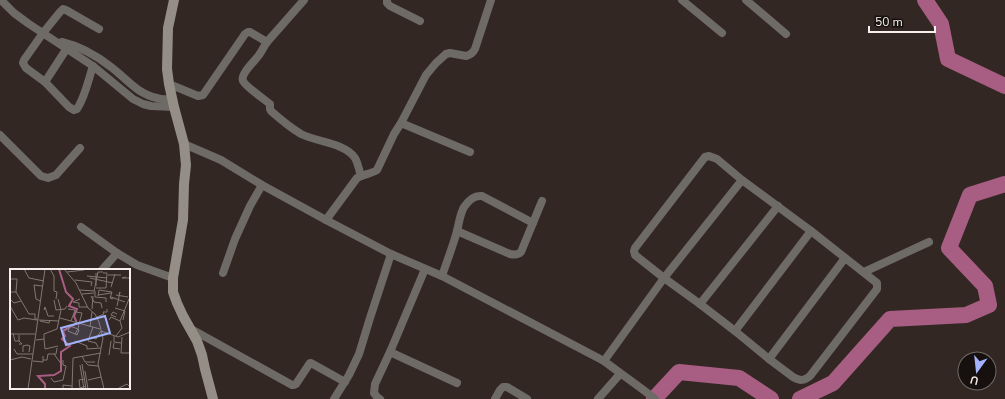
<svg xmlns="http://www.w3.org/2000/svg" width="1005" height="399" viewBox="0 0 1005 399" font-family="'Nunito Sans',sans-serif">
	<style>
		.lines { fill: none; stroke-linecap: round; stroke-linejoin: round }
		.river { stroke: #a85e82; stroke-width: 16 }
		.minor { stroke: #6e6a66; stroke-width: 8 }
		.secondary { stroke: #958e87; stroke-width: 10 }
		.inset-river { fill: none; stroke: #a85e82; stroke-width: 2 }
		.inset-road { fill: none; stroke: #817773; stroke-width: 1 }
		.view { fill: #a2b2fd; fill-opacity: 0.15; stroke: #a2b2fd; stroke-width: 2 }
		.inset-edge { fill: none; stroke: #f7efec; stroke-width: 2 }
	</style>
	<rect width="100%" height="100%" fill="#332723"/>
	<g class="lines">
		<!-- river -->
		<g class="river">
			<path d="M925,0l16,24 7,35 57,27"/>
			<path d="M654,399l25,-27 60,6 32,21"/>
			<path d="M800,399l33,-16 57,-64 76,-4 23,-10 -4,-19 -36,-38 21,-53 35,-11"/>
		</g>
		<!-- minor -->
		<g class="minor">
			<path d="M1,0l13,13 15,11 64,42 40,33 10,5 8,2 23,1"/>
			<path d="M387,0v3l3,3 30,15"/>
			<path d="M682,0l40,33"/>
			<path d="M746,0l40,34"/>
			<path d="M62,42c17,4 35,14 49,25 15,11 26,27 46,31 5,2 10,1 15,1"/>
			<path d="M267,42c-3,4 -5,9 -8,13 -4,6 -19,19 -16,26 3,6 21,18 27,23v5l1,2c9,8 20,17 30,23 16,8 44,9 54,24 3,5 4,12 6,18"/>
			<path d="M93,66c-5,15 -8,31 -16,43l-3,1 -5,-3 -24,-25 -19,-14 -3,-5 1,-3 19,-27 17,-21 3,-3 3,1 33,19"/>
			<path d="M45,82l24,-37"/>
			<path d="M169,84l29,12 5,-1 42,-61 3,-2h2l17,10 37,-42"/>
			<path d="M401,123l69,29"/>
			<path d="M0,135l41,41 7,2 8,-3 24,-27"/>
			<path d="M184,144l37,16 41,25 64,35 65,34 51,22 162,85c17,13 35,25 51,38"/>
			<path d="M326,220l31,-42c7,-4 14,-4 20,-8l17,-36 7,-11 25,-48 10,-12 10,-9 4,-1 16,3c4,-1 7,-3 9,-7l16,-49"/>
			<path d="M81,227l36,26"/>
			<path d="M457,231l53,23c4,1 8,1 11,-2l21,-51"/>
			<path d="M102,270l15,-17 20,12 36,13"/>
			<path d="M864,272l65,-30"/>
			<path d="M223,273l12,-34 15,-33 12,-21"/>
			<path d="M442,276c5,-15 11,-30 15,-45 2,-8 3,-17 7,-24 4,-6 10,-12 18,-11l51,27"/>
			<path d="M700,304l78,-98"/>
			<path d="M191,329l101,56h2l2,-1 14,-21h1l34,19"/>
			<path d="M735,331l76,-100"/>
			<path d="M390,352l67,31"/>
			<path d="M769,359l76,-101"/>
			<path d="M604,361l60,-83 36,26 35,27 34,28 24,18c7,4 11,4 17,-1l67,-87v-6l-66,-52 -69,-51 -25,-21 -8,-3 -4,1 -70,91 -1,3 1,4 29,23 78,-98"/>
			<path d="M334,399l15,-24 10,-21 11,-36 21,-64"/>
			<path d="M380,399l-3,-2 -3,-4 1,-9 15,-32 35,-83"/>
			<path d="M495,399l5,-9 3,-3h4l20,12"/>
			<path d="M598,399l22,-25"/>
		</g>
		<!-- secondary -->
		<path class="secondary" d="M174,0l-6,28 -1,41 2,15 5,23 10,37 2,21 -2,19 -1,36 -10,58v14l4,11 6,13 14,25 5,14 3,14 8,30"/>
	</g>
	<!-- overview -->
	<g transform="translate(10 269)">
		<rect width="120" height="120" fill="#332723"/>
		<path class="inset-river" d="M35,120v-5l-7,-8 16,-1 7,-4v-19l9,-6 -8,-7 3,-3 -2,-5 14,-8 -3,-7 3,-7 -8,-3 4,-7 -7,-7 -7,-23"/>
		<path class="inset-road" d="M14,0l5,9 15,3M40,0l4,7v15l3,1 -1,7M54,0l12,14 12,25 7,6 4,8 4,16 -5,26 6,25M57,3l17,-2M86,4v13M98,6h13M77,7l20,2M116,8l-4,1h7l1,-2M80,9l23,5M0,10h7l-1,13M65,11l17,2 -1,4M101,18l4,-13M86,19h10l1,-15h-4M70,21l15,1M84,22l4,-19h5M85,22v6l11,1v4M0,23h6l13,22h6v5h3M72,25l12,-1M88,26l13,-2M106,26l12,2M81,27l3,6 7,1 1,5M88,27l1,-6 13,2 -2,6 3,1M101,28l14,5M0,30l4,4 7,-2M70,30l-7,3 6,1v4h9M44,31l2,10 9,-1 2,-3M30,32l-4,-2 -2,-14 8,1M0,37l8,14 6,-2 13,2M107,37l3,-14 -1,2M105,39l10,3 -2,9M58,40l7,1 -4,11M82,40l1,-13M34,41l1,-3 3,9h6M66,43l6,1 -3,11M87,48l7,-3 -1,-2h4v-3M106,48l-5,-2 2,-3 4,2M50,49l40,11M29,51l20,1M99,51l2,-3 9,4M30,52l9,2 1,-3M80,58l2,-15M83,58l-5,14 8,2 2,4M68,60l1,1 -2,5 -2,-1zM91,62l17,6 12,-5M3,64l2,8h4M0,65h25M65,65l-7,-3 2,-5 8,3 1,-5M104,67v6l7,1M106,67l6,-8 -2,-7 9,-22M81,68l5,2 5,-8M112,68l-1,16h9M34,70v-5l13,-5 4,-19 -3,-11M26,71l8,-1 1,10 13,-3M65,72l12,5v3l14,-1M104,74l-1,5 7,1M9,75h3l-3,-3v-6M4,80l3,5h16M13,83v-6l4,-1 3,1 -1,6M44,85l8,11M99,86l2,-14M72,87l3,6h10M0,91l12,-3 9,2M33,91h4l1,-6h8l1,-6M23,92l10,1v-6M76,94l2,2 10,1M72,95l4,25M70,96l4,24M75,102l3,18M41,109l3,4 9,-2 3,-14 -3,-1v-5M75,110l-6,1 1,8 6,-2M78,111l13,-3M18,120l17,-120M53,120v-4l9,1M62,120l1,-31 28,-5M107,120l10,-5 3,3 -2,2"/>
		<path class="view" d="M95,47l5,17 -44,12 -5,-17z"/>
		<rect width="120" height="120" class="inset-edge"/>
	</g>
	<!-- north arrow -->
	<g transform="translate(977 371) rotate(195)"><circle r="19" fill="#16110f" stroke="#706a67"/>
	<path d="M0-3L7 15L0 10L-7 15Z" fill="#a2b2fd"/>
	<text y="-6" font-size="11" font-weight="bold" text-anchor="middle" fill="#f7efec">U</text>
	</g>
	<!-- scale -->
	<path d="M869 26v6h66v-6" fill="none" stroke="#f7efec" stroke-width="2"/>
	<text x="875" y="26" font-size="12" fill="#f7efec" stroke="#16110f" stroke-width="3" paint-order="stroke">50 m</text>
</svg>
